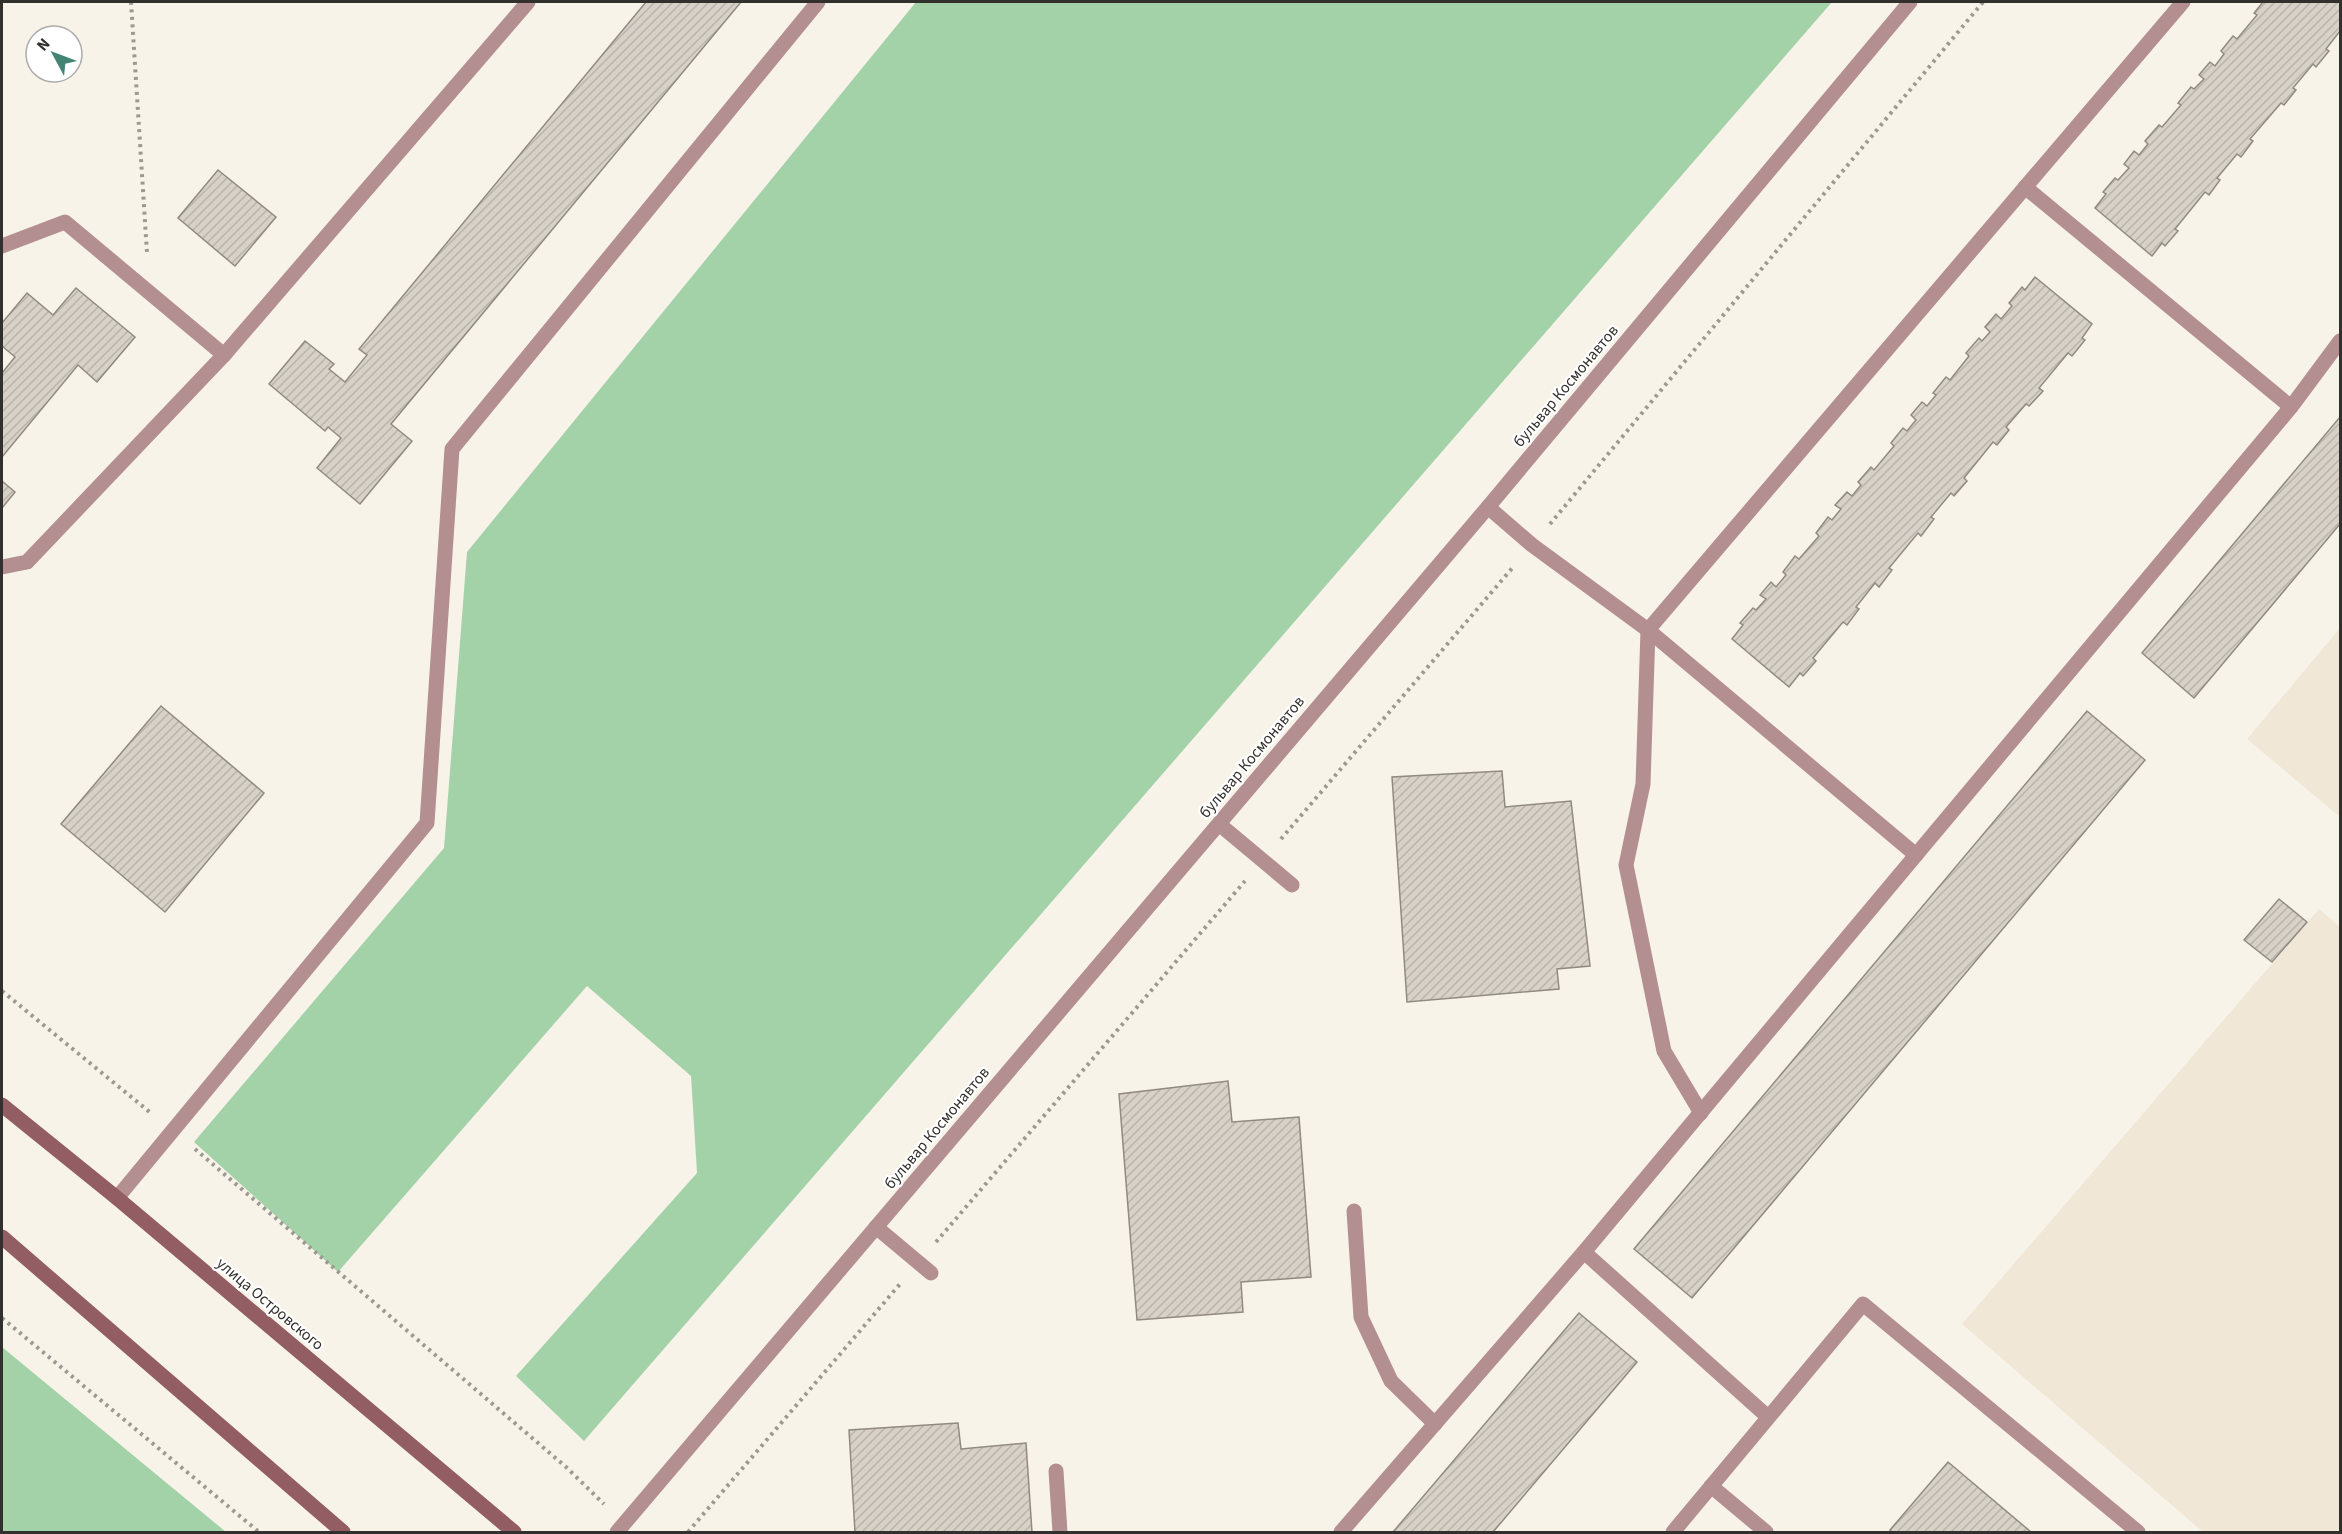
<svg xmlns="http://www.w3.org/2000/svg" width="2342" height="1534" viewBox="0 0 2342 1534" font-family="'Source Sans 3',sans-serif">
	<style>
		.built { fill: #f0e7d6 }
		.park { fill: #a4d2a8 }
		.building { fill: url(#building-hatch); stroke: #908a81; stroke-width: 1.5 }
		.lines { fill: none; stroke-linecap: round; stroke-linejoin: round }
		.path { stroke: #9c9992; stroke-width: 4; stroke-dasharray: 3 4.5; stroke-linecap: butt }
		.service { stroke: #b48f91; stroke-width: 15 }
		.tertiary { stroke: #b48f91; stroke-width: 15 }
		.secondary { stroke: #925e63; stroke-width: 15 }
		.labels { text-anchor: middle; dominant-baseline: central; stroke-width: 4.5; stroke-linejoin: round; paint-order: stroke }
		.street-label { font-size: 16px; fill: #32302c; stroke: #fff }
	</style>
	<defs>
		<pattern id="building-hatch" width="6" height="6" patternUnits="userSpaceOnUse" patternTransform="scale(1.5)"><rect width="6" height="6" fill="#d7d1c8"/><path d="M-1 1l2-2M0 6l6-6M5 7l2-2" fill="none" stroke="#b9b4ac"/></pattern>
	</defs>
	<rect width="100%" height="100%" fill="#f8f3e9"/>
	<!-- built -->
	<g class="built">
		<path d="M2340,628v189l-93,-78z"/>
		<path d="M2319,909l21,18v605h-137l-241,-208z"/>
	</g>
	<!-- park -->
	<g class="park">
		<path d="M916,2h916l-1248,1439 -68,-65 181,-203 -6,-97 -104,-90 -249,286 -144,-130 250,-294 23,-296z"/>
		<path d="M2,1347l224,185h-224z"/>
	</g>
	<!-- building -->
	<g class="building">
		<path d="M646,2h95l-350,422 21,17 -52,63 -43,-36 24,-30 -13,-11 -3,4 -56,-47 36,-43 29,23 -5,5 16,13 22,-27 -8,-6z"/>
		<path d="M2263,2h77v29l-14,18 3,2 -13,16 -3,-3 -20,24 3,2 -12,15 -3,-2 -31,36 3,2 -12,16 -4,-3 -20,24 3,2 -11,15 -4,-3 -30,37 3,2 -13,15 -3,-3 -10,13 -57,-48 11,-14 -3,-2 12,-14 3,2 11,-12 -5,-4 10,-13 5,4 9,-11 -3,-3 14,-16 3,2 19,-22 -3,-2 13,-16 3,2 10,-10 -5,-4 11,-13 5,4 9,-12 -3,-3 12,-15 4,3 20,-24 -3,-2z"/>
		<path d="M218,170l58,47 -41,49 -57,-48z"/>
		<path d="M2035,277l57,47 -10,14 3,2 -13,16 -4,-3 -29,35 4,3 -14,15 -3,-2 -20,23 3,3 -12,15 -4,-3 -29,36 3,3 -13,15 -3,-3 -20,24 3,2 -13,17 -3,-3 -29,35 3,2 -13,17 -4,-4 -19,24 3,2 -12,16 -4,-3 -30,36 3,3 -13,15 -3,-3 -11,14 -57,-48 11,-14 -3,-2 13,-15 3,2 10,-11 -6,-4 11,-13 5,5 10,-12 -3,-3 12,-16 4,3 20,-23 -3,-3 12,-16 4,3 9,-11 -6,-4 12,-13 5,4 9,-11 -3,-3 13,-15 3,3 20,-24 -3,-3 12,-15 4,3 9,-11 -5,-5 11,-13 5,4 9,-11 -3,-2 13,-16 4,3 19,-24 -3,-3 13,-15 3,3 8,-9 -5,-5 11,-13 5,5 11,-13 -3,-3 13,-16 3,3z"/>
		<path d="M76,288l59,49 -38,45 -19,-17 -76,92v-84l13,-16 -13,-11v-23l25,-30 26,22z"/>
		<path d="M2340,417v107l-146,174 -52,-45z"/>
		<path d="M2,481l13,11 -13,16z"/>
		<path d="M161,706l103,87 -99,119 -104,-88z"/>
		<path d="M2087,711l58,49 -453,538 -58,-49z"/>
		<path d="M1502,771l3,36 66,-6 19,165 -33,3 2,20 -152,13 -15,-225z"/>
		<path d="M2279,899l28,23 -35,40 -28,-22z"/>
		<path d="M1228,1081l4,41 67,-5 12,160 -70,5 2,30 -106,8 -18,-226z"/>
		<path d="M1579,1313l58,49 -144,170h-100z"/>
		<path d="M958,1423l3,26 65,-6 6,89h-177l-6,-102z"/>
		<path d="M1948,1462l83,70h-139l-2,-2z"/>
	</g>
	<g class="lines">
		<!-- path -->
		<g class="path">
			<path d="M131,2l16,251"/>
			<path d="M1550,524l433,-522"/>
			<path d="M1281,839l233,-273"/>
			<path d="M2,991l150,123"/>
			<path d="M195,1149l371,318 38,37"/>
			<path d="M936,1242l309,-361"/>
			<path d="M2,1318l257,214"/>
			<path d="M688,1532l212,-248"/>
		</g>
		<!-- service -->
		<g class="service">
			<path d="M2025,187l266,220"/>
			<path d="M2,246l63,-24 159,133 -197,207 -25,5"/>
			<path d="M224,355l304,-353"/>
			<path d="M1488,507l44,38 116,85 535,-628"/>
			<path d="M1219,824l73,61"/>
			<path d="M1701,1113l-37,-62 -38,-186 17,-81 5,-154 268,225 375,-448 49,-66"/>
			<path d="M117,1198l310,-375 25,-374 366,-447"/>
			<path d="M1354,1211l7,106 30,64 44,43"/>
			<path d="M876,1227l55,46"/>
			<path d="M1584,1252l184,165"/>
			<path d="M1056,1471l4,61"/>
			<path d="M1711,1486l55,46"/>
			<path d="M1341,1532l243,-280 332,-397"/>
			<path d="M1673,1532l190,-228 275,228"/>
		</g>
		<!-- tertiary -->
		<path class="tertiary" d="M617,1532l871,-1025 422,-505"/>
		<!-- secondary -->
		<g class="secondary">
			<path d="M2,1105l115,93 397,334"/>
			<path d="M2,1237l341,295"/>
		</g>
	</g>
	<g class="labels">
		<!-- street labels -->
		<g class="street-label">
			<text transform="translate(1566 386) rotate(-50)">бульвар Космонавтов</text>
			<text transform="translate(1252 757) rotate(-50)">бульвар Космонавтов</text>
			<text transform="translate(937 1128) rotate(-50)">бульвар Космонавтов</text>
			<text transform="translate(270 1304) rotate(40)">улица Островского</text>
		</g>
	</g>
	<!-- border -->
	<rect width="2342" height="1534" fill="none" stroke="#32302c" stroke-width="6"/>
	<!-- north arrow -->
	<g transform="translate(54 54) rotate(311)"><circle r="28" fill="#ffffff" stroke="#adacab" stroke-width="1.5"/>
	<path d="M0-4.5L10 22L0 15L-10 22Z" fill="#438474"/>
	<text y="-9" font-size="16" font-weight="bold" text-anchor="middle" fill="#32302c">N</text>
	</g>
</svg>
